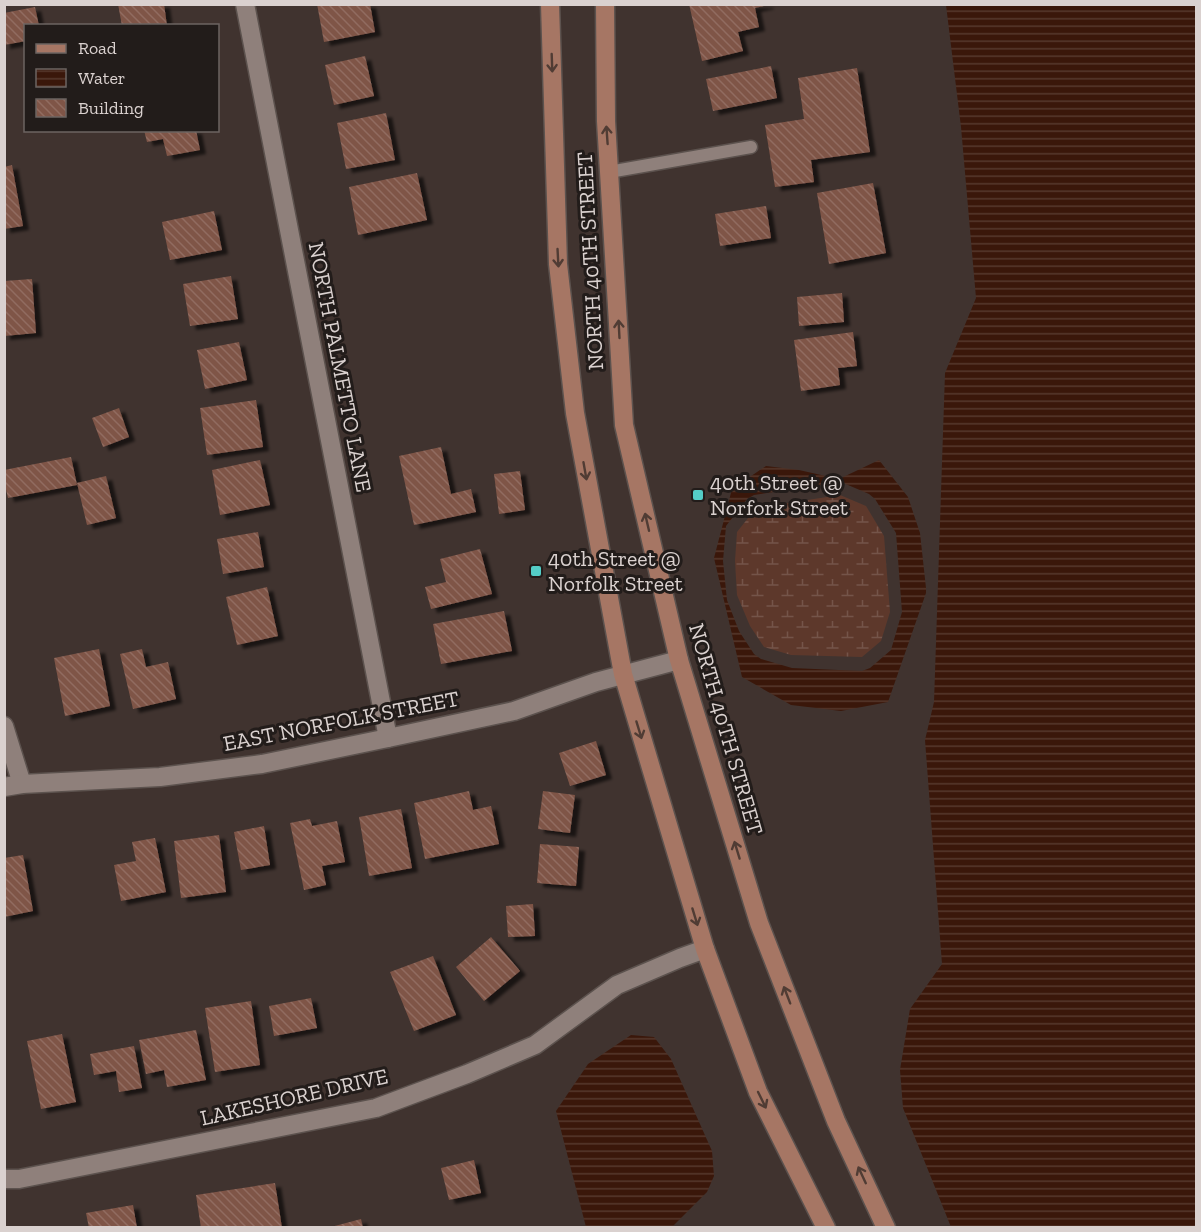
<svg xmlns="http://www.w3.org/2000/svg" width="1201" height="1232" viewBox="0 0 1201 1232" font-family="'Zilla Slab',serif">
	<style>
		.wetland { fill: url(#wetland-marsh) }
		.water { fill: url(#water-rules); fill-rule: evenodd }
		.building { fill: url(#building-back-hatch); filter: url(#shadow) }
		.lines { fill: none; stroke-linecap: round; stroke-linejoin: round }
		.lane-casing { stroke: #5c524e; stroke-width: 15 }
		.street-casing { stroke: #5c524e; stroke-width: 21 }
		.secondary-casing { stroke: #5c524e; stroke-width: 21 }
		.lane { stroke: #8f807b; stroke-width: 12 }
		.street { stroke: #8f807b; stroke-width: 18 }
		.secondary { stroke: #a67664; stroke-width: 18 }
		.oneway { stroke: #503c34 }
		.poi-dot { fill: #54cdc7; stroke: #221c1a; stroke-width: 2 }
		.labels { text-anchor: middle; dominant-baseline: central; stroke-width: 6; stroke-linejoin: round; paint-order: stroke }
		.street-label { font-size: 22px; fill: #dad1cf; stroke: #221c1a }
		.poi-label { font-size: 22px; fill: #dad1cf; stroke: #221c1a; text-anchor: start }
	</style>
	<defs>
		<pattern id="wetland-marsh" width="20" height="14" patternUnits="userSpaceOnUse" patternTransform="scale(1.5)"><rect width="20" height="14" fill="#5d382b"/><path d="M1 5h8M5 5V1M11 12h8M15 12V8" fill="none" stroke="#745449"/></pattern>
		<pattern id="water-rules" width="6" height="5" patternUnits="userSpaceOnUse" patternTransform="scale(1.5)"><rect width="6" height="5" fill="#3a170a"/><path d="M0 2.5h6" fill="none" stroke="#56382d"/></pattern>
		<pattern id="building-back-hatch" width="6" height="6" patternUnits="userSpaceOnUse" patternTransform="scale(1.5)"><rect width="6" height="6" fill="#7f5547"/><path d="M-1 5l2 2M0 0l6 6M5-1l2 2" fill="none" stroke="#916c60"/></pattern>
		<filter id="shadow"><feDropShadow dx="6" dy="4" stdDeviation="1.5" flood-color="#0009"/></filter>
	</defs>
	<rect width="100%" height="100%" fill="#40332f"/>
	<!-- wetland -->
	<path class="wetland" d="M840,495l26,11 18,30 6,76 -9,29 -19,16 -71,-2 -27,-8 -14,-21 -13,-31 -2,-34 2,-29 19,-24z"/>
	<!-- water -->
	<g class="water">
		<path d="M946,5h250v1222h-245l-48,-119 -3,-38 10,-61 32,-45 -17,-224 9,-38 11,-329 31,-75 -15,-171z"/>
		<path d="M879,460l29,37 12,36 6,55v5l-38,109 -47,9 -50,-6 -49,-28 -28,-119 18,-69 34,-23 33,4 40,9zM841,482l28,12 6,5 21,34 6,79 -11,38 -21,18 -8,3 -70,-3 -31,-9 -7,-5 -15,-23 -12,-31 -4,-39 3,-35 21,-27 7,-4z"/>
		<path d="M631,1035l23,2 17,22 41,92 2,25 -7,16 -35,35h-86l-30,-116 32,-47z"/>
	</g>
	<!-- building -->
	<g class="building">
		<path d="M118,4h46l3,22h-45z"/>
		<path d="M317,4h53l5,28 -51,10z"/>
		<path d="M689,4h79v1l-13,3 4,19 -21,5 5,19 -41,10z"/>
		<path d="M35,7l4,19h-13v15l-22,4v-32z"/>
		<path d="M365,56l9,40 -40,9 -9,-40z"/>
		<path d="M771,66l6,32 -64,13 -7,-32z"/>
		<path d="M857,68l13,84 -59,8 3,22 -39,5 -10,-62 39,-6 -6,-41z"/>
		<path d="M386,113l9,47 -49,9 -9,-46z"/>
		<path d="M144,130h52l4,20 -33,6 -4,-17 -16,3z"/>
		<path d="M12,165l11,61 -19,3v-62z"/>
		<path d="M417,173l10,47 -69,15 -9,-48z"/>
		<path d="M873,183l13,70 -57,11 -12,-71z"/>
		<path d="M766,206l5,32 -51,8 -5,-32z"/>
		<path d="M214,211l8,39 -52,10 -8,-38z"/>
		<path d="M231,276l7,43 -48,7 -7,-42z"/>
		<path d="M32,279l4,54 -32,3v-55z"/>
		<path d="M842,293l2,29 -45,4 -2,-29z"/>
		<path d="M853,332l4,34 -19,2 2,17 -39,6 -7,-51z"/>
		<path d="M239,342l8,38 -42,9 -8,-39z"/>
		<path d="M256,400l7,47 -56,8 -7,-47z"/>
		<path d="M119,408l10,29 -26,10 -11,-29z"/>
		<path d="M441,447l10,47 20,-5 5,23 -62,13 -15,-69z"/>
		<path d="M71,457l6,28 -69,13 -4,-17v-11z"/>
		<path d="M260,460l10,45 -50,10 -8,-45z"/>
		<path d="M520,471l5,39 -26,4 -5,-40z"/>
		<path d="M106,476l10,42 -29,7 -10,-42z"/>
		<path d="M258,532l6,35 -41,7 -6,-35z"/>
		<path d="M480,549l12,45 -61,15 -6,-22 21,-5 -6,-23z"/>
		<path d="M267,587l11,49 -41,9 -11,-48z"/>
		<path d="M504,611l8,40 -71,13 -8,-40z"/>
		<path d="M99,649l11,57 -45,10 -11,-58z"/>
		<path d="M142,649l4,18 22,-5 8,37 -43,10 -13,-55z"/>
		<path d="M596,741l10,34 -36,11 -11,-33z"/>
		<path d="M469,791l4,19 18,-4 8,38 -74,15 -11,-56z"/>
		<path d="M543,791l32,4 -5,38 -32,-4z"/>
		<path d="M401,809l11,59 -43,8 -10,-59z"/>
		<path d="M310,819l2,7 25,-5 8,41 -23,4 4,19 -22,5 -14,-67z"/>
		<path d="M264,826l6,39 -29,5 -7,-38z"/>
		<path d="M219,835l7,57 -45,6 -7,-57z"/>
		<path d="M155,838l11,54 -45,9 -7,-36 22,-4 -4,-19z"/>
		<path d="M540,844l39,3 -3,39 -39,-3z"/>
		<path d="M23,855l10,56 -29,6v-59z"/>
		<path d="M533,904l2,32 -27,1 -2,-31z"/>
		<path d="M491,937l29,34 -36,30 -28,-34z"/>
		<path d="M433,956l23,59 -42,16 -24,-59z"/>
		<path d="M311,998l6,30 -43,8 -5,-30z"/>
		<path d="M251,1001l9,64 -45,7 -10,-64z"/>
		<path d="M196,1030l10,50 -39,7 -3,-17 -18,4 -7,-34z"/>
		<path d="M62,1034l14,68 -35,7 -14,-68z"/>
		<path d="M134,1046l8,42 -23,4 -3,-21 -22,4 -4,-21z"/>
		<path d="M474,1160l7,33 -32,7 -8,-32z"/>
		<path d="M275,1183l7,45h-81l-5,-33z"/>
		<path d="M133,1205l4,23h-48l-3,-15z"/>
		<path d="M361,1219l2,9h-32v-1z"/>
	</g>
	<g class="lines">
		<defs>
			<path id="lane" d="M609,172l142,-25"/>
			<g id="street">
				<path d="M245,4l143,734"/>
				<path d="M4,726l18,58"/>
				<path d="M4,787l18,-3 138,-7 102,-13 126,-26 126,-27 82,-29 83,-22"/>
				<path d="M4,1179h15l357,-71 91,-34 68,-29 82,-60 63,-27 25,-9"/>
			</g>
			<g id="secondary">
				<path d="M550,4l8,260 17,149 48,261 82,275 53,143 68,136"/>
				<path d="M605,4l1,117 18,304 55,235 80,263 77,198 50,107"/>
			</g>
		</defs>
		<!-- lane casing -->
		<use href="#lane" class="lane-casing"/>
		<!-- street casing -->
		<use href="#street" class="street-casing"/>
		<!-- secondary casing -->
		<use href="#secondary" class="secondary-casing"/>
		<!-- lane -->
		<use href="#lane" class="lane"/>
		<!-- street -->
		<use href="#street" class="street"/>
		<!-- secondary -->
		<use href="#secondary" class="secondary"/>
	</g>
	<!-- one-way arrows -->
	<defs><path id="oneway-shaft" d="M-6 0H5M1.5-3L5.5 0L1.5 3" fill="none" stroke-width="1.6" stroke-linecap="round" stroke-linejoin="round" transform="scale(1.5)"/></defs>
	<g class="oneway">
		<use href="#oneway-shaft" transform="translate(552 63) rotate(88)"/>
		<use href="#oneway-shaft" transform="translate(607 135) rotate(-94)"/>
		<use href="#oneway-shaft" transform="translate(558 258) rotate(87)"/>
		<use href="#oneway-shaft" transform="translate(619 329) rotate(-93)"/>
		<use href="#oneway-shaft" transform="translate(585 471) rotate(80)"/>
		<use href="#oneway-shaft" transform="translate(647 522) rotate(-103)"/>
		<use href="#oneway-shaft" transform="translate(639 730) rotate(73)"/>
		<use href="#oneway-shaft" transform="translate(737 850) rotate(-107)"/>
		<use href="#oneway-shaft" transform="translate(695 917) rotate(73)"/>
		<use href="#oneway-shaft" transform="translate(787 995) rotate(-111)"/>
		<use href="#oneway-shaft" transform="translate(762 1100) rotate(64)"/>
		<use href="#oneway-shaft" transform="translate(862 1175) rotate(-115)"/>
	</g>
	<!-- markers -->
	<g class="poi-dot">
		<rect x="692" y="489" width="12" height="12" rx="3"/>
		<rect x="530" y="565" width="12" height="12" rx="3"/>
	</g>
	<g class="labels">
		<!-- street labels -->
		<g class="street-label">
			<text transform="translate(590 261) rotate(-93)">NORTH 40TH STREET</text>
			<text transform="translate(340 367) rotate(79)">NORTH PALMETTO LANE</text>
			<text transform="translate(341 721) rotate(-11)">EAST NORFOLK STREET</text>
			<text transform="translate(726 729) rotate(74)">NORTH 40TH STREET</text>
			<text transform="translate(294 1097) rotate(-13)">LAKESHORE DRIVE</text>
		</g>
		<!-- poi labels -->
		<g class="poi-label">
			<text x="710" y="482">40th Street @<tspan x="710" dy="25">Norfork Street</tspan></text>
			<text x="548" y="558">40th Street @<tspan x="548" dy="25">Norfolk Street</tspan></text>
		</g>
	</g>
	<!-- border -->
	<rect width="1201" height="1232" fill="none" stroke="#dad1cf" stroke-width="12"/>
	<!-- legend -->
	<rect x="24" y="24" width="195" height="108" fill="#221c1a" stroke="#6c6462" stroke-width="1.5"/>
	<rect x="36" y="44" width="30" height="9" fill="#a67664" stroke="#6c6462" stroke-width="1.5"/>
	<text x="78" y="54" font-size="18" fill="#dad1cf">Road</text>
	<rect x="36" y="69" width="30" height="18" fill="url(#water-rules)" stroke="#6c6462" stroke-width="1.5"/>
	<text x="78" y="84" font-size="18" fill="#dad1cf">Water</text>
	<rect x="36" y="99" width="30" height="18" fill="url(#building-back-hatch)" stroke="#6c6462" stroke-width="1.5"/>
	<text x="78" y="114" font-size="18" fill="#dad1cf">Building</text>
</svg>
